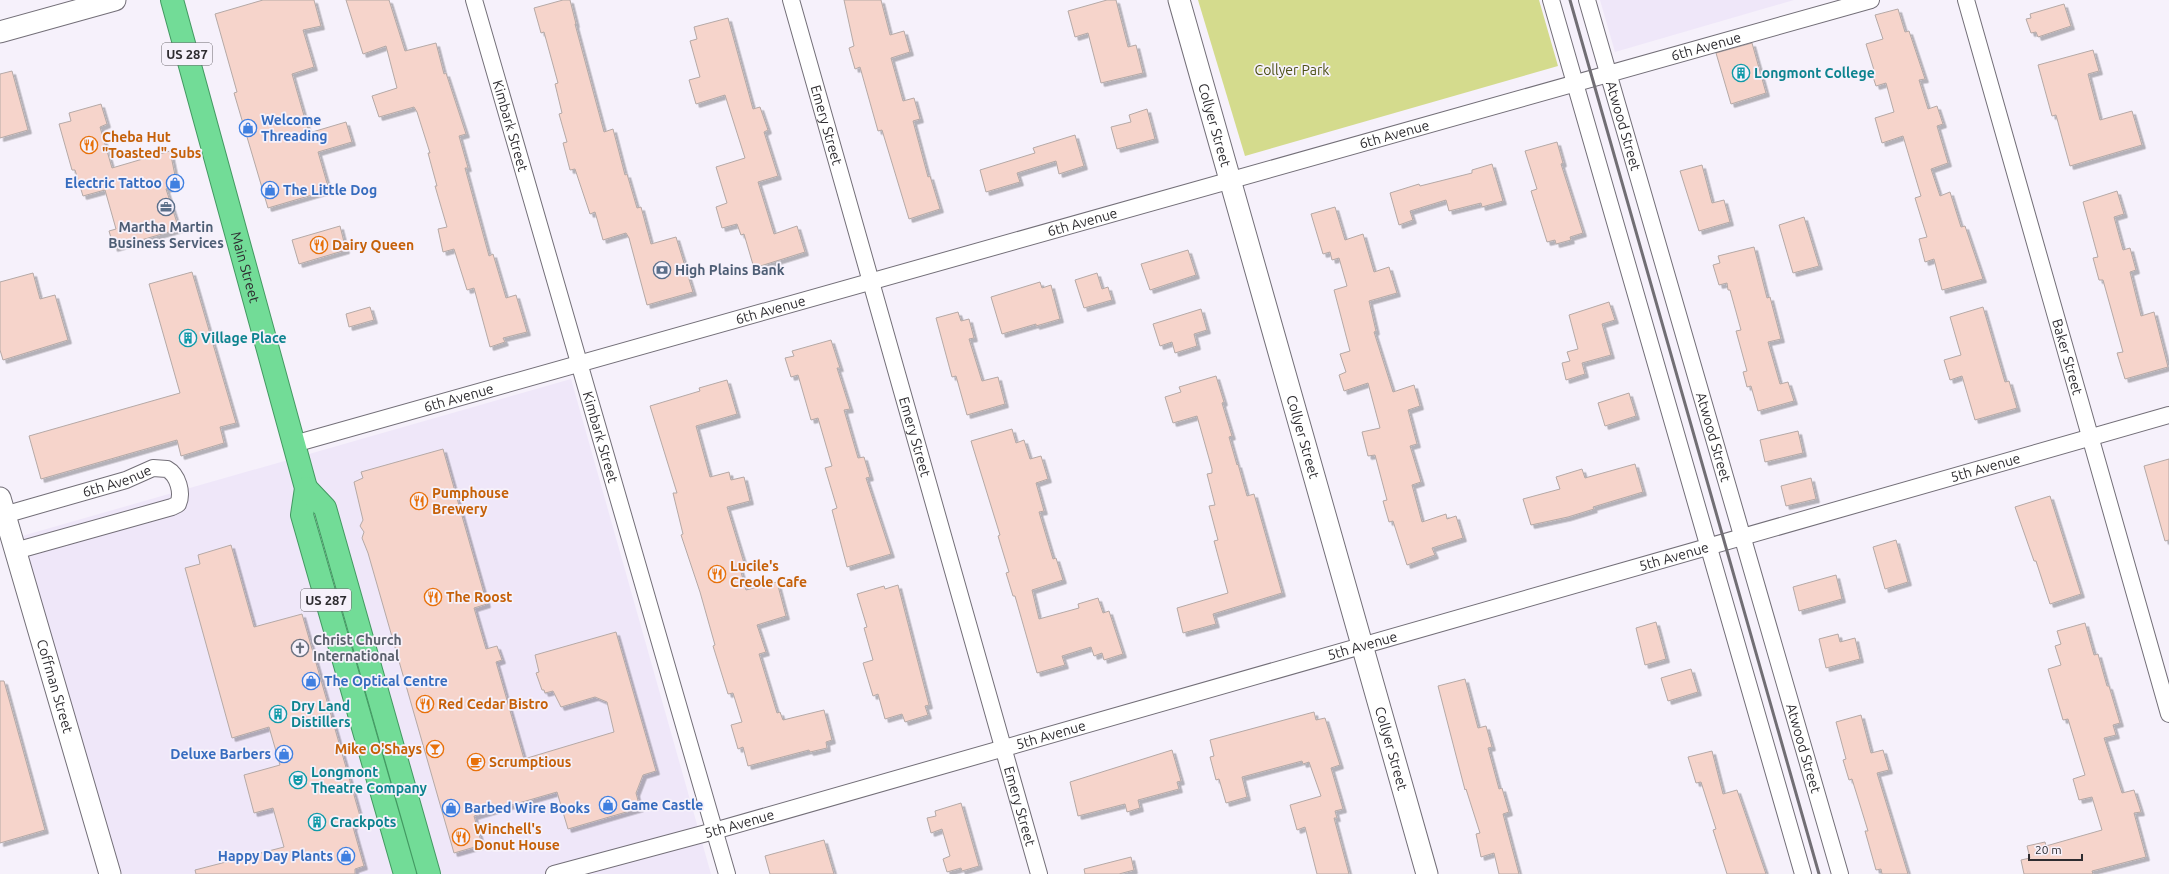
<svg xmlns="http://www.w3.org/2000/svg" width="2169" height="874" viewBox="0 0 2169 874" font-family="Ubuntu,sans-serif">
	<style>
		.built { fill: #efe7f9 }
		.green { fill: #d4db8d }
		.building { fill: #f6d4cb; stroke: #b5a9a6; filter: url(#shadow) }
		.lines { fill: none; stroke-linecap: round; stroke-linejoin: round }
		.minor-casing { stroke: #736f78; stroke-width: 18 }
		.tertiary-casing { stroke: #736f78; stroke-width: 23 }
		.trunk-casing { stroke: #439962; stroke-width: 24 }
		.minor { stroke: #fff; stroke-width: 16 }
		.tertiary { stroke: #fff; stroke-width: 21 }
		.trunk { stroke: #72dc97; stroke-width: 22 }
		.rail { stroke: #716e74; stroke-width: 3 }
		.labels { text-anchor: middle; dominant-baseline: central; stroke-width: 3.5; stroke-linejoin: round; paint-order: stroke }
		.shield { fill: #f6f1fb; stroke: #6a676d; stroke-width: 1 }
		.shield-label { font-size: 13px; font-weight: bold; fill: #2e2c30 }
		.street-label { font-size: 14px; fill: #2e2c30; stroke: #f6f1fb }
		.park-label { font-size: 14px; fill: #4c5015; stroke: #f6f1fb }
		.culture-label { font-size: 14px; font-weight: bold; fill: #0d838f; stroke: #f6f1fb; text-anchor: start }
		.shop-label { font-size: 14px; font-weight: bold; fill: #366cbe; stroke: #f6f1fb; text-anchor: start }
		.food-label { font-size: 14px; font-weight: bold; fill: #c56008; stroke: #f6f1fb; text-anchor: start }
		.service-label { font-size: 14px; font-weight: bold; fill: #4e5e75; stroke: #f6f1fb }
		.worship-label { font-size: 14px; font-weight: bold; fill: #5b616d; stroke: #f6f1fb; text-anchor: start }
	</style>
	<defs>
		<filter id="shadow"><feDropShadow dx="3.5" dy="3.5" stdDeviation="0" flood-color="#0004"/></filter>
	</defs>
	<rect width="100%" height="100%" fill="#f6f1fb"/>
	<!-- built -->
	<g class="built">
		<path d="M1600,0h194l-179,52z"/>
		<path d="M571,379l140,495h-589l-9,-18 -91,-320z"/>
	</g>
	<!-- green -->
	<path class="green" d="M1198,0h341l19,66 -313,90z"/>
	<!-- building -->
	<g class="building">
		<path d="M263,0h51l7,26 -18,4 11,37 -22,7 17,59 37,-11 6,20 -34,10 11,38 -61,18 -34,-115 3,-1 -22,-78z"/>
		<path d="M346,0h43l16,51 31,-8 8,31 2,-1 20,61 -7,2 9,32h-3l24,88 4,-2 13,44 10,-3 11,37 -24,6 2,4 -15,5 -16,-59 -7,2 -13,-41 -11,3 -5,-23 9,-2 -12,-41h2l-9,-33h2l-13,-41 -3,-5 -35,10 -7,-21 25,-8 -11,-42 -23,8z"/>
		<path d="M563,0h7l6,24h-1l29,108 9,-3 12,46 2,-1 10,34 4,-1 10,37 25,-7 17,55 -46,13 -18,-67 -3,-5 -23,7 -8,-28 -5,2 -15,-45 -5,1 -7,-27 4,-1 -8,-28 3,-1 -7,-29 3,-1 -14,-51 -3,1 -7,-25z"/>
		<path d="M844,0h37l9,35 14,-4 6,21 -19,6 12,43 11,-3 6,21 -7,2 15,56 2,-1 10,33 -31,10 -27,-89 -4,1 -18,-64 -5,2 -6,-21 5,-2z"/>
		<path d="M1107,0h9l12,47 8,-2 7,28 -42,10 -13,-50 -13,4 -7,-26z"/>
		<path d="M2064,4l7,22 -33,11 -2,-5 -5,1 -5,-14 5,-1 -1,-4z"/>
		<path d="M1898,9l7,23 4,-1 16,48 -6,1 9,29 9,-3 6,18 -6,2 11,37 -17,6 9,27 10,-4 11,35 4,-1 18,53 -41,11 -8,-31 -9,3 -6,-23 8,-2 -12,-39 6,-2 -18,-60 -21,7 -7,-25 19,-6 -8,-29 -10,3 -5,-15 3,-1 -8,-26 17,-5 -8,-24z"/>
		<path d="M728,18l25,91 7,-2 8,23 -4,2 14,44 -20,6 16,52 23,-8 8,26 -51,16 -10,-34 -3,1 -4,-11 -15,4 -6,-21 11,-4 -11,-36 29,-9 -20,-63 -29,9 -7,-24 11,-3 -10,-36 7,-2 -3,-12z"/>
		<path d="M1752,43l14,50 -35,11 -15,-51z"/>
		<path d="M2093,50l6,21 -11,3 12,46 32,-9 10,34 -72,21 -14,-51 -4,1 -14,-51z"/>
		<path d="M12,71l16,59 -28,8v-64z"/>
		<path d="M101,104l6,20 -7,3 12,41 58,-17 7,34 -11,4 13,40 -65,19 -5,-17 7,-2 -11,-39 -22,6 -8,-26h-3l-13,-46 12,-3 -2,-8z"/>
		<path d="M1147,109l8,30 -38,10 -6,-22 20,-5 -2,-7z"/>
		<path d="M1075,135l9,31 -25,8 -3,-13 -39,12 3,9 -34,10 -6,-22 55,-17 -2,-5z"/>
		<path d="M1557,142l6,21 -2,1 22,69 -13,4 1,3 -15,4 -1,-4 -8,2 -16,-51 6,-2 -12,-38z"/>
		<path d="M1492,164l11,37 -21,6 -1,-4 -32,8 -3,-11 -36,11 3,9 -14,5 -9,-32 29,-9 1,2 52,-13v-3z"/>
		<path d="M1702,165l10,38 12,-3 6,22 -31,9 -19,-60z"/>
		<path d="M2117,191l7,23 -10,3 9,33 7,-2 6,22 -6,2 11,44 13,-4 14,55 -43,12 -8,-26 6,-1 -20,-72h-4l-6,-22 5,-1 -15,-55z"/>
		<path d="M1335,207l10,33 18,-6 11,38 15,-5 8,26 -28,8 7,30 -2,1 19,60 21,-7 6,21 -12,4 9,34 -7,2 11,36 -9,3 10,37 24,-8 1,5 9,-3 7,22 -31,10 3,7 -28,10 -14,-44 -4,1 -6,-21 4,-1 -12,-45 -7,1 -6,-24 18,-4 -12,-45 -24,8 -5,-16 7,-3 -6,-18 10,-3 -16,-61 13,-4 -8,-28 -7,2 -2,-8 -7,2 -12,-40z"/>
		<path d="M1804,217l15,49 -26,7 -14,-48z"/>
		<path d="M340,226l6,24 -47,14 -7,-24z"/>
		<path d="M1754,247l13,51 3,-1 11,42 -13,3 12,42 8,-2 6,19 -36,10 -7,-25 -4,1 -4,-15 4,-1 -11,-40 5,-1 -11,-40h-2l-1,-7 -8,2 -6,-20 7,-2 -2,-7z"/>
		<path d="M1188,250l8,25 -46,15 -9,-26z"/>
		<path d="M192,272l44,151 -16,4 4,16 -43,13 -4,-16 -136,39 -12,-43 151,-43 -31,-109z"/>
		<path d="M33,273l7,26 15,-4 13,45 -65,20 -3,-10v-68z"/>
		<path d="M1097,273l5,16 6,-2 4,13 -28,8 -9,-28z"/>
		<path d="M1040,282l2,6 9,-3 9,34 -24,7v-2l-34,10 -11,-37z"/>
		<path d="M1609,302l6,18 -13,4 9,31 -29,8 3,11 -19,6 -4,-17 8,-2 -3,-9 11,-3 -9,-34z"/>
		<path d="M370,307l4,13 -25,7 -3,-13z"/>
		<path d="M1983,307l22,75 4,-1 8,27 -42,12 -13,-44 -12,4 -6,-20 17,-5 -11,-38z"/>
		<path d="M1201,309l6,21 -13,4 3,12 -22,7 -3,-11 -12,4 -7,-22z"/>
		<path d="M958,312l3,9 8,-2 5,19 -5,1 13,42 16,-4 7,27 -38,11 -11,-39 -4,1 -16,-59z"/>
		<path d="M831,340l9,28h-3l13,41 -6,1 14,48 6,-1 6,20 -4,1 25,76 -44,13 -15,-57 5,-2 -12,-40 7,-2 -14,-48 -7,2 -13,-45 -7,2 -6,-19 9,-2 -2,-5z"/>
		<path d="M1216,376l8,26 -2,1 10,33 -3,1 8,28 1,-1 9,32 7,-2 28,99 -69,21 3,10 -33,9 -6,-25 51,-15 -14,-52 4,-1 -9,-34 6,-1 -8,-31 5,-1v-4l-15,-53 -24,7 -8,-26 16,-5 -2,-5z"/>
		<path d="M727,380l10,34 -41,12 14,51 19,-5 2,8 13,-3 6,24 -23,6 17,56 -5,2 7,25 31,-8 9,34 -29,9 9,27 -7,2 18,59 3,-1 3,8 41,-10 8,30 -6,2 1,6 -17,4 -1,-2 -61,16 -5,-19 -5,2 -7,-24 11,-3 -9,-29 -5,1 -15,-48 2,-1 -15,-53 -19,-57 2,-1 -10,-41h4l-27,-87 50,-15 -1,-3z"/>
		<path d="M1629,393l7,23 -31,10 -7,-23z"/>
		<path d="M1012,429l4,14 8,-3 6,19 11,-3 7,23 -12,4 8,28 -5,1 14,47 3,-1 7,22 -31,10 7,29 40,-11 -1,-4 20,-6 5,15 6,-2 14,43 -19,6 -2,-7 -8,3 -3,-9 -29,9 3,9 -28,8 -22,-77h-2l-7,-23 3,-1 -11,-36 2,-1 -29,-94z"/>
		<path d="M1798,431l5,22 -38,9 -5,-22z"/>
		<path d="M443,449l44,155 -13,4 12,41 11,-3 5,14 -6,2 28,97 90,-27 -7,-30 -12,-5 -34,10 -8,-16 -8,2 -1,-3h-2l-6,-17 3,-1 -4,-17 81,-23 40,139 -13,4 -7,18 4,15 -72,21 -11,-37 -83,24 8,29 -28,8 -86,-300 -6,-15 2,-6 -4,-6 3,-6 -9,-38 9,-4 -2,-6z"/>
		<path d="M2169,459v81l-4,1 -21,-75z"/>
		<path d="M1635,464l8,28 -50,15 1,2 -26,8 -37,8 -8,-26 37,-10 -4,-12 26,-8 3,9z"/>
		<path d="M1811,478l5,21 -30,7 -5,-20z"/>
		<path d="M2050,496l31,98 -31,10 -14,-43h-2l-19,-54z"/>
		<path d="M1896,540l12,42 -23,7 -12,-42z"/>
		<path d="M231,545l23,82 48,-13 58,202 -7,11 11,39 -9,3v5h-159l-1,-4 89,-23 -11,-39 -19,5 -10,-38 36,-10 -11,-38 -37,11 -47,-170 15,-4 -2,-9z"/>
		<path d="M1836,575l6,24 -43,12 -6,-24z"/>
		<path d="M898,585l31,120 -4,1 3,9 -23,7 -3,-8 -17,5 -7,-25 -5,2 -10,-33 10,-3 -9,-32 3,-1 -10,-33 27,-8 1,3z"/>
		<path d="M1656,622l10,37 -21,6 -9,-37z"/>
		<path d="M2085,623l9,32 4,-1 9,32h2l11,37 -7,2 3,10 -12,3 18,55 12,-3 7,22 -7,1 12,44 -54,14 1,3h-69l-3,-14 9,-2 -3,-12 18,-4 1,4 56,-16 -10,-33 -13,3 -6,-21 12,-4 -17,-56 -5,1 -15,-51 13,-4 -6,-19 6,-2 -4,-13z"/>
		<path d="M1838,634l2,8 15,-4 5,21 -34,9 -7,-29z"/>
		<path d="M1691,669l7,23 -30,9 -7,-23z"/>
		<path d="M1465,679l13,49 8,-2 6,21 -4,1 11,41 3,-1 7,24 -6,2 16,60h-20l-5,-21 -13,4 -5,-23 4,-1 -14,-44 -1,1 -27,-104z"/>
		<path d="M0,681h4l41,149 -45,13z"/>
		<path d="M1314,712l2,8 9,-2 15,47 -9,3 12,41 -8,2 2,7h-3l15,56h-32l-12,-47 -8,3 -7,-25 31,-9 -12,-34 -6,2 -1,-3 -60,16 5,20 -21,6 -7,-24 -3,1 -6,-23 4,-1 -4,-16z"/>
		<path d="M1861,715l10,38 12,-3 6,20 -12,3 31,101h-26l-1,-5 -5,1 -11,-39h3l-16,-52 -3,1 -6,-20 3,-1 -10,-37z"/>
		<path d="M1172,750l9,31 -4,1 2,7 -41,11 2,8 -13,4 -2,-8 -47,12 -8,-34z"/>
		<path d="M1712,751l11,43 14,-4 29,84h-39l-14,-44 3,-1 -15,-47 -5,1 -8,-26z"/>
		<path d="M961,803l18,63 -17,5 -1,-3 -14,4 -4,-13 7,-3 -8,-27 -11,4 -4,-15 9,-2 -1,-5z"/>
		<path d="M824,840l10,34h-64l-5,-18z"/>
		<path d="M1131,857l3,13 -15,4h-34l-1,-5z"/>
	</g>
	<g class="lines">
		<defs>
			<g id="minor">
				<path id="s1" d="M474,0l253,874"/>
				<path id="s2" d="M791,0l248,874"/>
				<path d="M1551,0l252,874"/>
				<path id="s3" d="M1587,0l253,874"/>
				<path id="s4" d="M1966,0l203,714"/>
				<path id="s5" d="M294,444l1577,-444"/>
				<path id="s6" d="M4,515l122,-35 27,-12 14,1c11,6 16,24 11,35l-6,3 -157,44"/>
				<path id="s7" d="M554,874l160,-43 1455,-416"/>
			</g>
			<g id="tertiary">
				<path id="s8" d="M1179,0l248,874"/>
				<path d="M0,32l115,-32"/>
				<path id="s9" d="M0,498l110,376"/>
			</g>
			<g id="trunk">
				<path id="s10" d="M172,0l134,488 -4,27 103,359"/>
				<path d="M306,488l19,20 104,366"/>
			</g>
		</defs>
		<!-- minor casing -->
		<use href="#minor" class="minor-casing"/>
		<!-- tertiary casing -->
		<use href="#tertiary" class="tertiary-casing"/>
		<!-- trunk casing -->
		<use href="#trunk" class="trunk-casing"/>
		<!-- minor -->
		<use href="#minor" class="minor"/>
		<!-- tertiary -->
		<use href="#tertiary" class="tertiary"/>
		<!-- trunk -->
		<use href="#trunk" class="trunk"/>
		<!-- rail -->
		<path class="rail" d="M1570,0l249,874"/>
	</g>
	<!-- icons -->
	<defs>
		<symbol id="building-ring" viewBox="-11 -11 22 22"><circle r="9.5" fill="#f6f1fb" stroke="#0f9aa8" stroke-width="1.5"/><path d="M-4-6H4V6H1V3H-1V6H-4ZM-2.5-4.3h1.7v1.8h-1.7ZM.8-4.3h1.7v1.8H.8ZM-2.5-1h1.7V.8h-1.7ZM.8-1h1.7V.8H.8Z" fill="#0f9aa8"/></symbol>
		<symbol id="shop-ring" viewBox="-11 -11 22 22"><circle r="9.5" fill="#f6f1fb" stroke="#3f7fe0" stroke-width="1.5"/><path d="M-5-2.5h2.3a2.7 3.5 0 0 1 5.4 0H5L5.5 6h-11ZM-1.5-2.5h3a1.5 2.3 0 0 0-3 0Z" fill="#3f7fe0"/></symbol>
		<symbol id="restaurant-ring" viewBox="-11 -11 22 22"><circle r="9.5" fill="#f6f1fb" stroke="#e8710a" stroke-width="1.5"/><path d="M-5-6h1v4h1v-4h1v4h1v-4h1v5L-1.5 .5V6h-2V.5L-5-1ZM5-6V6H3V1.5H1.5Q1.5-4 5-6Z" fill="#e8710a"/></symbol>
		<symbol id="office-ring" viewBox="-11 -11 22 22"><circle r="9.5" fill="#f6f1fb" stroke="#5c6f8a" stroke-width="1.5"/><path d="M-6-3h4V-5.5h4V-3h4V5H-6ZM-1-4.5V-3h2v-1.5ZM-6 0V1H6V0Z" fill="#5c6f8a"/></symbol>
		<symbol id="bank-ring" viewBox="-11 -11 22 22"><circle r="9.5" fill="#f6f1fb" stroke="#5c6f8a" stroke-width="1.5"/><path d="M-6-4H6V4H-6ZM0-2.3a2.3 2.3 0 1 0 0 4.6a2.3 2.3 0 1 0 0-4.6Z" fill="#5c6f8a"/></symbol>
		<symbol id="church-ring" viewBox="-11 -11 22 22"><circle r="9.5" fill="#f6f1fb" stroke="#6b7280" stroke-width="1.5"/><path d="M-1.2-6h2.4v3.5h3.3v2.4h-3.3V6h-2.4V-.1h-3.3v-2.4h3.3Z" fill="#6b7280"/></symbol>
		<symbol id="bar-ring" viewBox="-11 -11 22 22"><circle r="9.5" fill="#f6f1fb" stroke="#e8710a" stroke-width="1.5"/><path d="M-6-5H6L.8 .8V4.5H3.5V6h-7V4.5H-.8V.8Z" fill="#e8710a"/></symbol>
		<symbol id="cafe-ring" viewBox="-11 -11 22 22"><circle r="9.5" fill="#f6f1fb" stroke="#e8710a" stroke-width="1.5"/><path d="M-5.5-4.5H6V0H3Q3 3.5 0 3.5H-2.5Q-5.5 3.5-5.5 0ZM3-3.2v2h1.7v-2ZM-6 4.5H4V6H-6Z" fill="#e8710a"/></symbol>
		<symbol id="theatre-ring" viewBox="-11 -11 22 22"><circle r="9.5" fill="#f6f1fb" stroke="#0f9aa8" stroke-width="1.5"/><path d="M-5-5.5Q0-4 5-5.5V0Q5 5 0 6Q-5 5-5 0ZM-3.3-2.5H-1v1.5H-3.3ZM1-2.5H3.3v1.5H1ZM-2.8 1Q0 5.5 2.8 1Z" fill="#0f9aa8"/></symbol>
	</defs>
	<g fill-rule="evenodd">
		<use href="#building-ring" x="1731" y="63" width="20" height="20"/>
		<use href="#shop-ring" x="238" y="118" width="20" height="20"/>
		<use href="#restaurant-ring" x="79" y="135" width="20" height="20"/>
		<use href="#shop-ring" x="165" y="173" width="20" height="20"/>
		<use href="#shop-ring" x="260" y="180" width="20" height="20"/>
		<use href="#office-ring" x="156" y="197" width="20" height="20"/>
		<use href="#restaurant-ring" x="309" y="235" width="20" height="20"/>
		<use href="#bank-ring" x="652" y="260" width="20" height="20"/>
		<use href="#building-ring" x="178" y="328" width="20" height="20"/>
		<use href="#restaurant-ring" x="409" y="491" width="20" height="20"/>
		<use href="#restaurant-ring" x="707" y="564" width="20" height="20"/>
		<use href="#restaurant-ring" x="423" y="587" width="20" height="20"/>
		<use href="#church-ring" x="290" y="638" width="20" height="20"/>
		<use href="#shop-ring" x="301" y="671" width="20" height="20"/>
		<use href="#restaurant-ring" x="415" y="694" width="20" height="20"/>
		<use href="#building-ring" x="268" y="704" width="20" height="20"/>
		<use href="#bar-ring" x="425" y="739" width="20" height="20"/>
		<use href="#shop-ring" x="274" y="744" width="20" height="20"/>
		<use href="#cafe-ring" x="466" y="752" width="20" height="20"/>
		<use href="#theatre-ring" x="288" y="770" width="20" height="20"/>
		<use href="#shop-ring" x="598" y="795" width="20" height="20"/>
		<use href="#shop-ring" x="441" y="798" width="20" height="20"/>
		<use href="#building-ring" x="307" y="812" width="20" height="20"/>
		<use href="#restaurant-ring" x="451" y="827" width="20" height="20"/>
		<use href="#shop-ring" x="336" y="846" width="20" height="20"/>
	</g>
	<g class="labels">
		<!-- shield labels -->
		<g class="shield">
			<rect x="162" y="43" width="50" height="22" rx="3"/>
			<rect x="301" y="589" width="50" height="22" rx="3"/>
		</g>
		<g class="shield-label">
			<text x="187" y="54">US 287</text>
			<text x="326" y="600">US 287</text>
		</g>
		<!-- street labels -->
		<g class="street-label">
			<text stroke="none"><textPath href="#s5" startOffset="1467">6th Avenue</textPath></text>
			<text stroke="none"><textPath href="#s2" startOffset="130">Emery Street</textPath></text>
			<text stroke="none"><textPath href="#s8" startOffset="130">Collyer Street</textPath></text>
			<text stroke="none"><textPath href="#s1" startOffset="131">Kimbark Street</textPath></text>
			<text stroke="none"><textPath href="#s3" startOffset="131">Atwood Street</textPath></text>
			<text stroke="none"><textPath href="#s5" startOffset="1143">6th Avenue</textPath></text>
			<text stroke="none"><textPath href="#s5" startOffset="819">6th Avenue</textPath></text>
			<text stroke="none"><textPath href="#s10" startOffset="277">Main Street</textPath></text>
			<text stroke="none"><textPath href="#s5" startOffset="495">6th Avenue</textPath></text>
			<text stroke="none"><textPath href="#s4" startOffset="371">Baker Street</textPath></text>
			<text stroke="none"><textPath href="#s5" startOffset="171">6th Avenue</textPath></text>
			<text stroke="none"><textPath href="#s1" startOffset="455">Kimbark Street</textPath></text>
			<text stroke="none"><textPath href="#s2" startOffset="454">Emery Street</textPath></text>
			<text stroke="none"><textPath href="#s8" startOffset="454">Collyer Street</textPath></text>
			<text stroke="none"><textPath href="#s3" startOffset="455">Atwood Street</textPath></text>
			<text stroke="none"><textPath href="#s7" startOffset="1488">5th Avenue</textPath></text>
			<text stroke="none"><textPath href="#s6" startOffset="118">6th Avenue</textPath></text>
			<text stroke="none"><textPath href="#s7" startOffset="1164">5th Avenue</textPath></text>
			<text stroke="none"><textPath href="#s7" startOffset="840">5th Avenue</textPath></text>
			<text stroke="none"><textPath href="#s9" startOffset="196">Coffman Street</textPath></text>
			<text stroke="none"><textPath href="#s7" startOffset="516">5th Avenue</textPath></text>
			<text stroke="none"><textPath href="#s3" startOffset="779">Atwood Street</textPath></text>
			<text stroke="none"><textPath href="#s8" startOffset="778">Collyer Street</textPath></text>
			<text stroke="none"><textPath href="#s2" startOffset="838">Emery Street</textPath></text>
			<text stroke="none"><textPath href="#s7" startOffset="192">5th Avenue</textPath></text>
		</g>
		<!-- park labels -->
		<g class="park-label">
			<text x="1292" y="70">Collyer Park</text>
		</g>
		<!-- culture labels -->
		<g class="culture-label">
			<text x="1754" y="73">Longmont College</text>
			<text x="201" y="338">Village Place</text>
			<text x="291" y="706">Dry Land<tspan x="291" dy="16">Distillers</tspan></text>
			<text x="311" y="772">Longmont<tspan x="311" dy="16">Theatre Company</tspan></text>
			<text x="330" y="822">Crackpots</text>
		</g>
		<!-- shop labels -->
		<g class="shop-label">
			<text x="261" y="120">Welcome<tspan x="261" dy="16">Threading</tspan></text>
			<text x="162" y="183" text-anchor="end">Electric Tattoo</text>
			<text x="283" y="190">The Little Dog</text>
			<text x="324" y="681">The Optical Centre</text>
			<text x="271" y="754" text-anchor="end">Deluxe Barbers</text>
			<text x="621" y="805">Game Castle</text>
			<text x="464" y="808">Barbed Wire Books</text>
			<text x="333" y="856" text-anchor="end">Happy Day Plants</text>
		</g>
		<!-- food labels -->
		<g class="food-label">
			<text x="102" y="137">Cheba Hut<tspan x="102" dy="16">"Toasted" Subs</tspan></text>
			<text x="332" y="245">Dairy Queen</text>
			<text x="432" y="493">Pumphouse<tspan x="432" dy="16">Brewery</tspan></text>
			<text x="730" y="566">Lucile's<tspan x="730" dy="16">Creole Cafe</tspan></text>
			<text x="446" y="597">The Roost</text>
			<text x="438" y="704">Red Cedar Bistro</text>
			<text x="422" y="749" text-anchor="end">Mike O'Shays</text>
			<text x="489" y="762">Scrumptious</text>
			<text x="474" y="829">Winchell's<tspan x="474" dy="16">Donut House</tspan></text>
		</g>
		<!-- service labels -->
		<g class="service-label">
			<text x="166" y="227">Martha Martin<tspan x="166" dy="16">Business Services</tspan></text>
			<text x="675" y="270" text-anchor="start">High Plains Bank</text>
		</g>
		<!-- worship labels -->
		<g class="worship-label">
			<text x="313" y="640">Christ Church<tspan x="313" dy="16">International</tspan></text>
		</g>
	</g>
	<!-- scale -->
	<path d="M2029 854v6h53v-6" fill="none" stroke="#2e2c30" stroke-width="2"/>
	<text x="2035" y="854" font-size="12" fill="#2e2c30" stroke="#f6f1fb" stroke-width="3" paint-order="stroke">20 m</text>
</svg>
